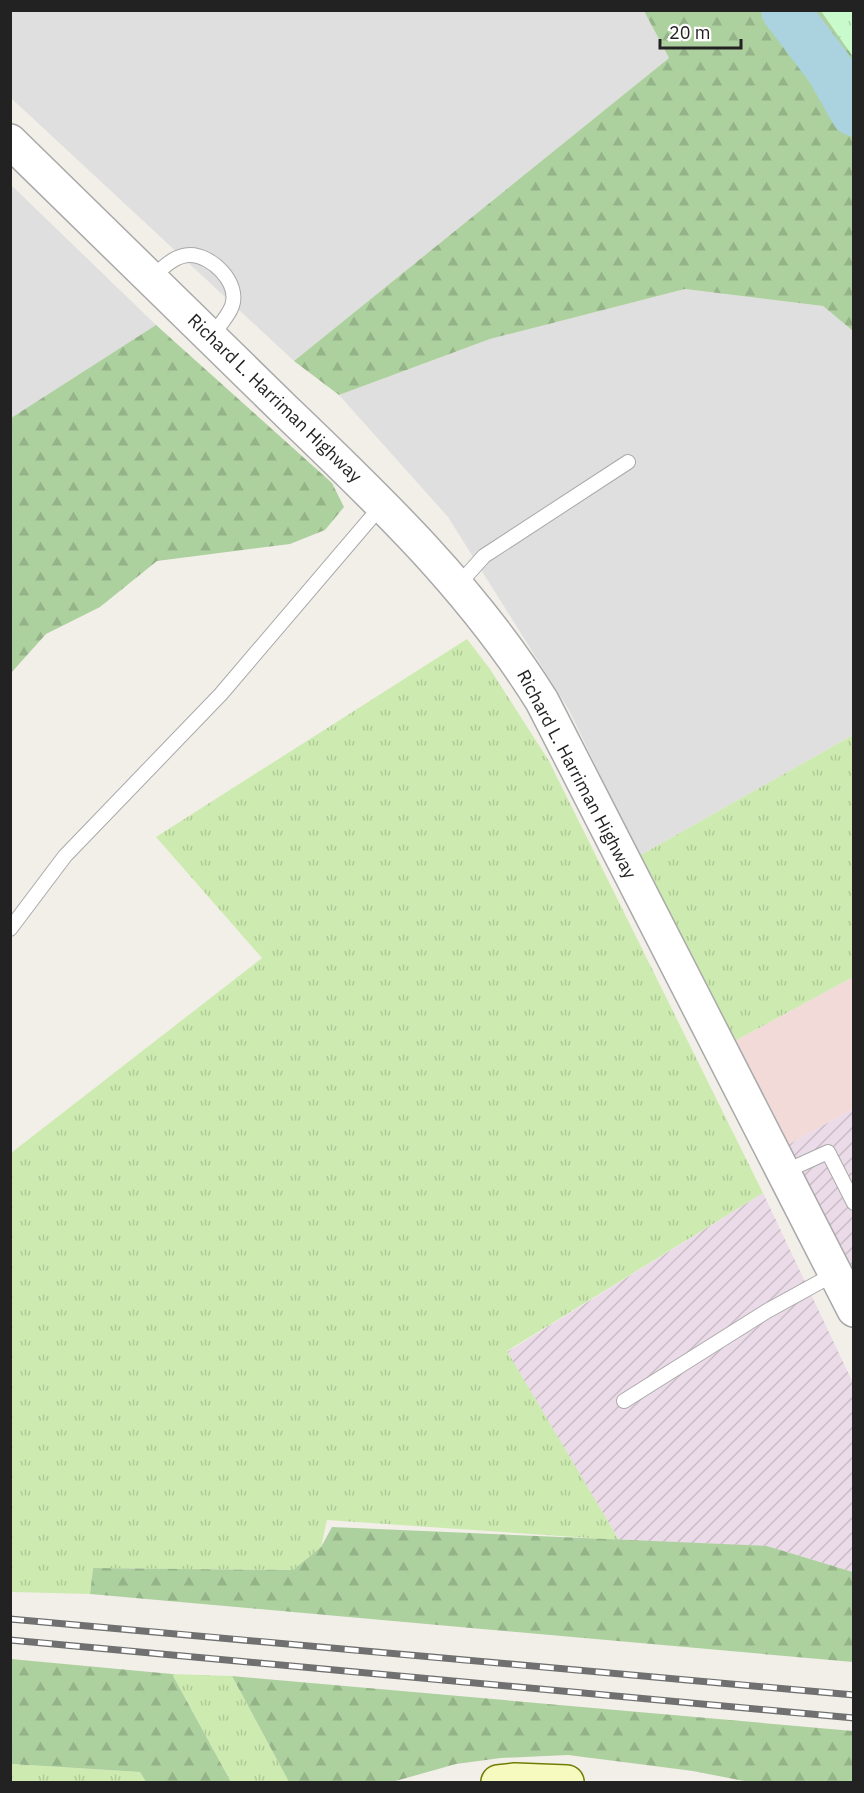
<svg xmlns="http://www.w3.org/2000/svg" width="864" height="1793" viewBox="0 0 864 1793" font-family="'IBM Plex Sans',sans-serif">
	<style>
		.residential { fill: #e0dfdf }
		.commercial { fill: #f2dad9 }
		.industrial { fill: url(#industrial-furrows) }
		.grass { fill: url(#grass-tufts) }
		.forest { fill: url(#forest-firs) }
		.park { fill: url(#park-tufts) }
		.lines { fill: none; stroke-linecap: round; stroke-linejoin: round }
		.river { stroke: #aad3df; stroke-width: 48 }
		.service-casing { stroke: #a9a9a9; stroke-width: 16 }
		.tertiary-casing { stroke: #a9a9a9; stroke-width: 36 }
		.secondary-casing { stroke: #707d05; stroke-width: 36 }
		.service { stroke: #fff; stroke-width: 14 }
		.tertiary { stroke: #fff; stroke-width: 33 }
		.secondary { stroke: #f7fabf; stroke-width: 33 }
		.rail-casing { stroke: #707070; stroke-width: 7 }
		.rail { stroke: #fff; stroke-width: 4.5; stroke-dasharray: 14; stroke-linecap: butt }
		.labels { text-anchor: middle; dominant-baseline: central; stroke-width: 4.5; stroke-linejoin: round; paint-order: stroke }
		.street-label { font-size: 18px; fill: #222; stroke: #fff }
	</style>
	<defs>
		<pattern id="industrial-furrows" width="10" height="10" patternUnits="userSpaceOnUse" patternTransform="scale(1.5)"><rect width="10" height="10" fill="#ebdbe8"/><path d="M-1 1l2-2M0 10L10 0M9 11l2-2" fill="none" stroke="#c9bcc7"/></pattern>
		<pattern id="grass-tufts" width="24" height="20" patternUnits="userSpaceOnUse" patternTransform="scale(1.5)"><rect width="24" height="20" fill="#cdebb0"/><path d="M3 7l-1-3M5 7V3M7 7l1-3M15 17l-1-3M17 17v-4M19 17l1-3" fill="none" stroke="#b0c997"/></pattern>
		<pattern id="forest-firs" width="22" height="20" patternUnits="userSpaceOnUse" patternTransform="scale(1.5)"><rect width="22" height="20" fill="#add19e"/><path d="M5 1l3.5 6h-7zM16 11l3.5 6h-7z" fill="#95b388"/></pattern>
		<pattern id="park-tufts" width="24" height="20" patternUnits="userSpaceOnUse" patternTransform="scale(1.5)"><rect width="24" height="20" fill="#c8facc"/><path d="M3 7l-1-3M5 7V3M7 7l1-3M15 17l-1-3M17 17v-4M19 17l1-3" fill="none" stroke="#acd6af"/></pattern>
	</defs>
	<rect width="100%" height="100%" fill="#f2efe9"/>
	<!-- residential -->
	<g class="residential">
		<path d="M10,11h634l25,47 -375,303 -283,-263z"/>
		<path d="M10,184l146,141 -145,93h-1z"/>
		<path d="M685,289l138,17 30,25v404l-214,121 -70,-146 -121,-193 -109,-122 151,-56z"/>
	</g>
	<!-- commercial -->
	<path class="commercial" d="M853,977v132l-67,37 -53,-104z"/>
	<!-- industrial -->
	<g class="industrial">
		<path d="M853,1109v170l-67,-133z"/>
		<path d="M763,1193l90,190v189l-86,-26 -148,-6 -112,-188z"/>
	</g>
	<!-- grass -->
	<g class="grass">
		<path d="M467,639l23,30 59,92 214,432 -256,158 112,189 -292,-20 -6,27 -28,23 -200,-2 -3,26 -79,-2v-439l251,-195 -106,-121z"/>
		<path d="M853,735v242l-120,65 -94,-186z"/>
		<path d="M172,1674l60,2 57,106h-58z"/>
		<path d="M10,1764l130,8 6,10h-135z"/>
	</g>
	<!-- forest -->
	<g class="forest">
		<path d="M644,11h209v320l-30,-25 -138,-17 -195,50 -151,56 -45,-34 375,-303z"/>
		<path d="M156,325l176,158 12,24 -19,23 -35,14 -133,17 -57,46 -54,27 -35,39v-255z"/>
		<path d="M332,1527l435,19 86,26v90l-763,-68 3,-26 200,2 28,-23z"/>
		<path d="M11,1659l161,15 59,108h-85l-6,-10 -129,-8z"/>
		<path d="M232,1676l621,55v51h-104l-56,-11 -125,-16 -67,3 -45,6 -64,18h-103z"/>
	</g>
	<!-- park -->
	<path class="park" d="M821,11h32v46z"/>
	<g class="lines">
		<!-- river -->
		<path class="river" d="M785,10l44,58 25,44"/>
		<defs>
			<g id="service">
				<path d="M151,278c11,-9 23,-23 39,-23 22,0 50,28 42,51 -4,11 -15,22 -21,31"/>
				<path d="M458,585l26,-29 144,-94"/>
				<path d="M10,929l55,-73 156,-162 161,-189"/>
				<path d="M784,1172l44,-20 26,51"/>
				<path d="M624,1401l143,-90 69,-38"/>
			</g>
			<path id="tertiary" d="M10,141c93,90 184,181 277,271 94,90 186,178 255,289l312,609"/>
			<path id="secondary" d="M498,1782l17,-2 52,2"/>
		</defs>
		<!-- service casing -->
		<use href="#service" class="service-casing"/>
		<!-- tertiary casing -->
		<use href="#tertiary" class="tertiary-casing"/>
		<!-- secondary casing -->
		<use href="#secondary" class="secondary-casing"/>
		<!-- service -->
		<use href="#service" class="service"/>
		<!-- tertiary -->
		<use href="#tertiary" class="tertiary"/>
		<!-- secondary -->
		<use href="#secondary" class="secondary"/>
		<defs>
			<g id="rail">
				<path d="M10,1619l844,76"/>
				<path d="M10,1640l844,78"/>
			</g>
		</defs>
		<!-- rail casing -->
		<use href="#rail" class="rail-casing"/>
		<!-- rail -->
		<use href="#rail" class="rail"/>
	</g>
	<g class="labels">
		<!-- street labels -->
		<g class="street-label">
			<text transform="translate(275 398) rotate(44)">Richard L. Harriman Highway</text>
			<text transform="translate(577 774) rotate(62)">Richard L. Harriman Highway</text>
		</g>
	</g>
	<!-- border -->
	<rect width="864" height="1793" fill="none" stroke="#222222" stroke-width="24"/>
	<!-- scale -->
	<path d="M660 39v9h81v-9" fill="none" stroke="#222222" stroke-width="3"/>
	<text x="669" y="39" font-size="18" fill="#222222" stroke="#ffffff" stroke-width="4.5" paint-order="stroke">20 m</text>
</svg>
